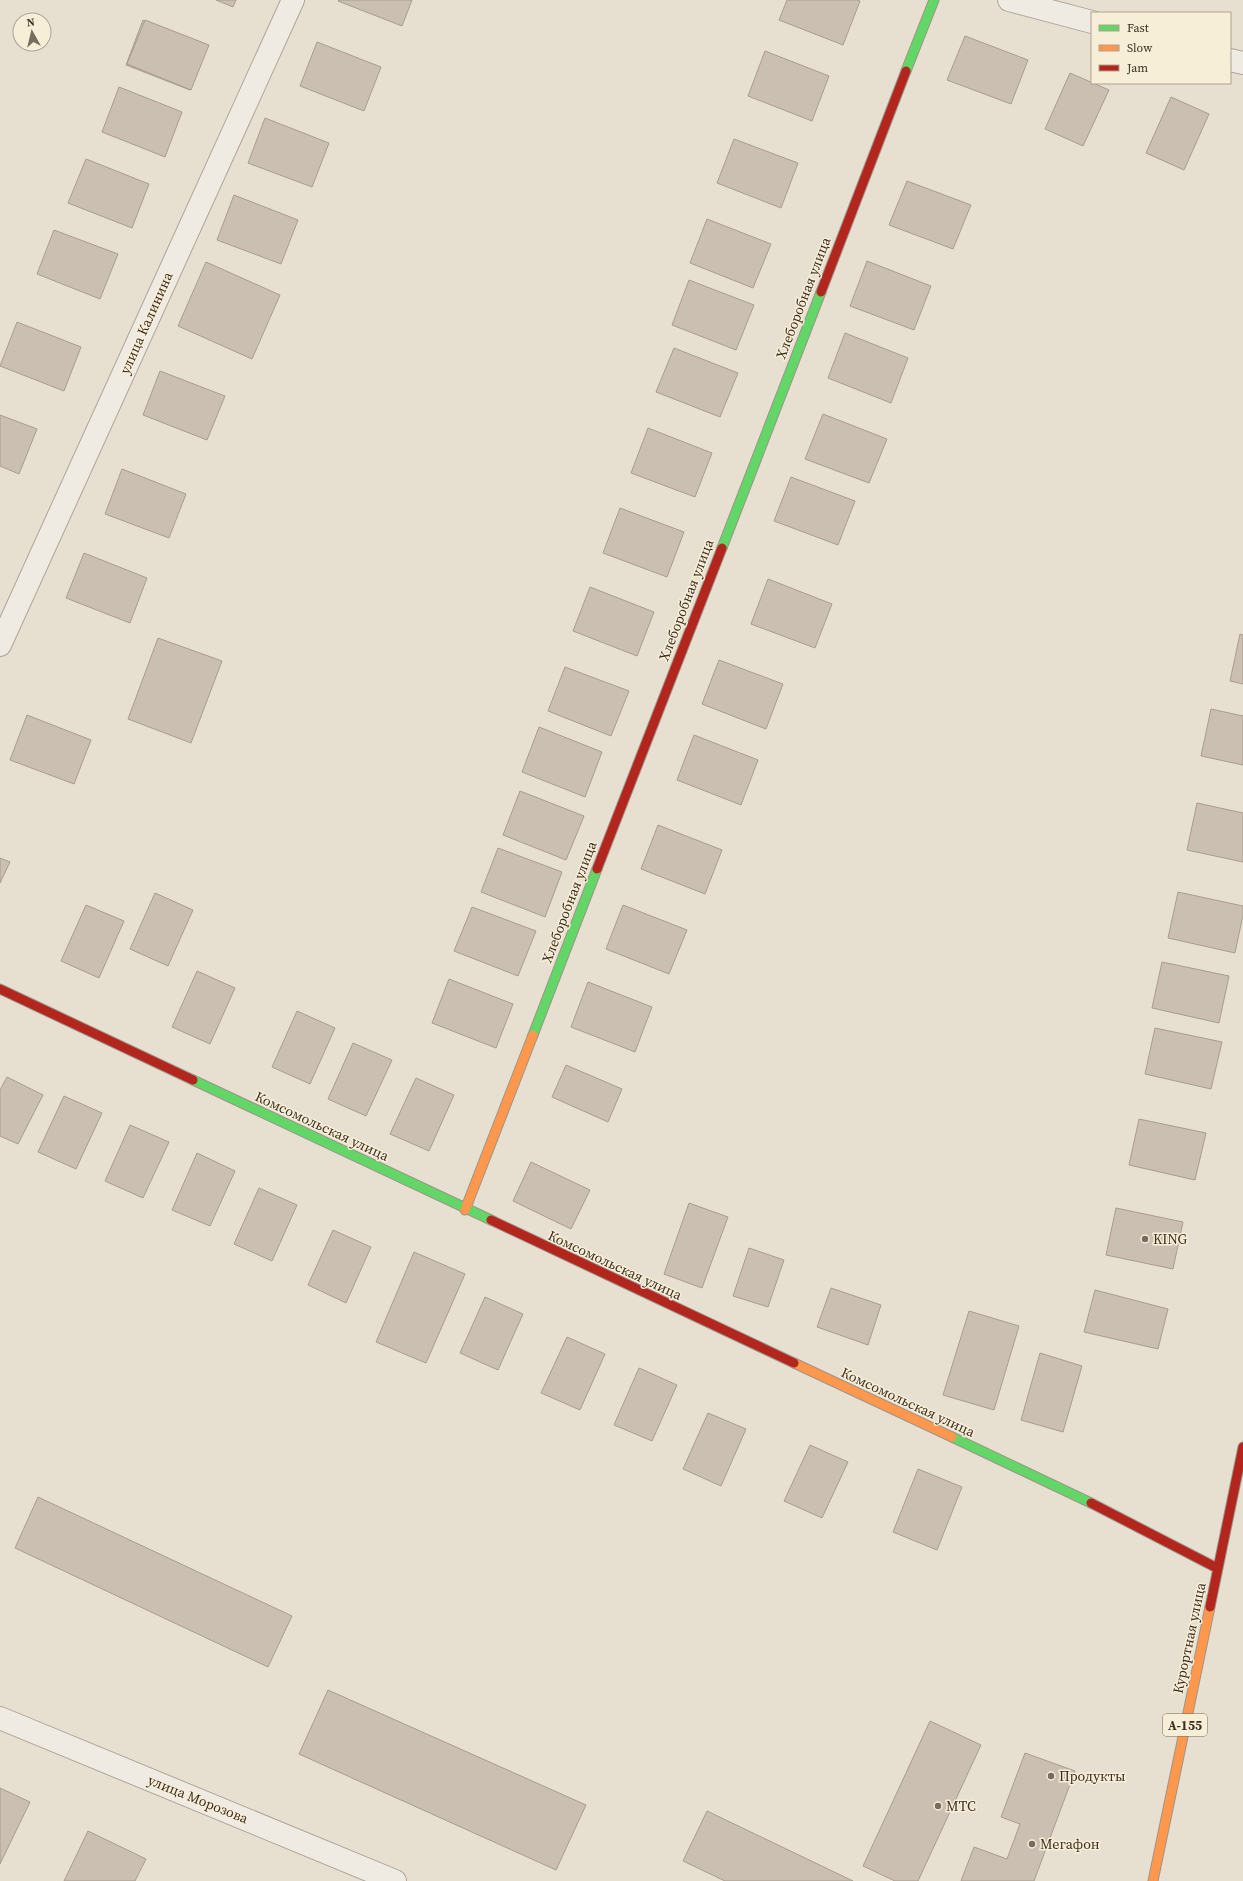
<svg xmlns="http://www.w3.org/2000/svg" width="1243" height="1881" viewBox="0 0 1243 1881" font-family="'Source Serif 4',serif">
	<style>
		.building { fill: #cbbfb2; stroke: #a89c90 }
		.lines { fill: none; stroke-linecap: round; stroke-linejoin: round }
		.street-casing { stroke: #ada599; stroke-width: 24 }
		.fast-casing { stroke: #9c958a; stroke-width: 11 }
		.slow-casing { stroke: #9c958a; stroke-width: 11 }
		.jam-casing { stroke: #9c958a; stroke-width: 11 }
		.street { stroke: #efebe3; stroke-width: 22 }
		.fast { stroke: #63d668; stroke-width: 9 }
		.slow { stroke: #ff974d; stroke-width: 9 }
		.jam { stroke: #b3261e; stroke-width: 9 }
		.poi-dot { fill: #786c5e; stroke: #f7eed8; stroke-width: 1.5 }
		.labels { text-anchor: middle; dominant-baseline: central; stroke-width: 3; stroke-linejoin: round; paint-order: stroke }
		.shield { fill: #f7eed8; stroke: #756857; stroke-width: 1 }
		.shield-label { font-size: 13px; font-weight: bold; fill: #3d2e20 }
		.street-label { font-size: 14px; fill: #3d2e20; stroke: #f7eed8 }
		.poi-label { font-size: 14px; fill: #3d2e20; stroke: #f7eed8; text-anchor: start }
	</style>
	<rect width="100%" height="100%" fill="#e7e0d1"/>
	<!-- building -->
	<g class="building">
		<path d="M216,0h20l-3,7z"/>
		<path d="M339,0h73l-10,26 -64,-25z"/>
		<path d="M787,0h71l2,1 -17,44 -64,-25z"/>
		<path d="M143,20l64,25 -17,45 -64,-25z"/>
		<path d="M145,20l64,25 -18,45 -64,-26z"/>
		<path d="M965,36l63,24 -17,44 -64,-24z"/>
		<path d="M317,42l64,25 -17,44 -64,-25z"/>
		<path d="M765,51l64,25 -17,45 -64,-25z"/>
		<path d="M1070,73l39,17 -26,56 -38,-17z"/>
		<path d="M119,87l63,25 -17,45 -63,-25z"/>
		<path d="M1171,97l38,17 -25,56 -38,-17z"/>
		<path d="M265,118l64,25 -17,44 -64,-24z"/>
		<path d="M734,139l64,24 -17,45 -64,-25z"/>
		<path d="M86,159l63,25 -17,44 -64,-25z"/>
		<path d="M907,181l64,24 -18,44 -64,-24z"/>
		<path d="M234,195l64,25 -17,44 -64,-24z"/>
		<path d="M707,219l64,25 -18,44 -63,-25z"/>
		<path d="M54,230l64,24 -18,45 -63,-25z"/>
		<path d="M867,261l64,25 -17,44 -64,-24z"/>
		<path d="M206,262l74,33 -28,64 -74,-33z"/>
		<path d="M689,280l65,25 -18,45 -64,-25z"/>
		<path d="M17,322l64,25 -17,44 -64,-25z"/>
		<path d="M845,333l63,25 -17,45 -63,-25z"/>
		<path d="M674,348l64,25 -18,44 -64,-25z"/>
		<path d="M160,371l65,25 -18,44 -64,-25z"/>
		<path d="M823,414l64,25 -18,44 -64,-24z"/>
		<path d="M0,415l37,14 -18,45 -19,-8z"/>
		<path d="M648,428l64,25 -17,44 -64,-24z"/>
		<path d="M122,469l64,25 -17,44 -64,-24z"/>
		<path d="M791,477l64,24 -17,44 -64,-24z"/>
		<path d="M620,508l64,24 -17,45 -64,-24z"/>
		<path d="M84,553l63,25 -17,45 -64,-25z"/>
		<path d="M768,579l64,25 -17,44 -64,-24z"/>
		<path d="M590,587l64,25 -17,44 -64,-25z"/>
		<path d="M1240,634l3,1v49l-13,-3z"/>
		<path d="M158,638l64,23 -31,82 -63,-24z"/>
		<path d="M719,660l64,24 -17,45 -64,-25z"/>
		<path d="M565,667l64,24 -18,45 -63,-25z"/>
		<path d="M1211,709l32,7v49l-42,-9z"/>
		<path d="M27,715l64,25 -17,44 -64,-24z"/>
		<path d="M539,727l63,25 -17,45 -63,-25z"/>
		<path d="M694,735l64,25 -17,45 -64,-25z"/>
		<path d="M520,791l64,25 -18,44 -63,-25z"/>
		<path d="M1197,803l46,10v49l-56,-12z"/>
		<path d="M658,825l64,25 -17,44 -64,-25z"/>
		<path d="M498,848l64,24 -17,45 -64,-25z"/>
		<path d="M0,858l10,4 -10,21z"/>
		<path d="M1178,892l65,14v9l-8,38 -67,-15z"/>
		<path d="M155,893l38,17 -25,56 -38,-17z"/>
		<path d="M86,905l38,16 -25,57 -38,-17z"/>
		<path d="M623,905l64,25 -18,44 -63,-25z"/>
		<path d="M472,907l64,24 -18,45 -64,-25z"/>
		<path d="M1162,962l67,14 -10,47 -67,-15z"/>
		<path d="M197,971l38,17 -25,56 -38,-17z"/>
		<path d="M449,979l64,25 -17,44 -64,-25z"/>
		<path d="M588,982l64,25 -17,45 -64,-25z"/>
		<path d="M297,1011l38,17 -25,56 -38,-17z"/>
		<path d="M1155,1028l67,14 -11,47 -66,-15z"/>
		<path d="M353,1043l39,17 -26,56 -38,-17z"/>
		<path d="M566,1065l56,24 -14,33 -56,-25z"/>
		<path d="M7,1077l36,18 -25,49 -18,-8v-46z"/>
		<path d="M416,1078l38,17 -25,56 -39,-17z"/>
		<path d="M64,1096l38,17 -26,56 -38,-17z"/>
		<path d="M1139,1119l67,14 -11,47 -66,-15z"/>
		<path d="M130,1125l39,17 -26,56 -38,-17z"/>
		<path d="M197,1153l38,18 -25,55 -38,-16z"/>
		<path d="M531,1162l59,28 -19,39 -58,-28z"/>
		<path d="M259,1188l38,17 -25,56 -38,-17z"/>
		<path d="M689,1203l39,14 -26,71 -38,-14z"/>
		<path d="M1116,1208l67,14 -10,47 -67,-14z"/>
		<path d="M333,1230l38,17 -25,56 -38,-18z"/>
		<path d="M749,1248l35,12 -16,47 -35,-11z"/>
		<path d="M414,1252l51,22 -39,89 -50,-21z"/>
		<path d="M831,1288l50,17 -13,40 -51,-18z"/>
		<path d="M1095,1290l73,19 -10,40 -74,-17z"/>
		<path d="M485,1297l38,17 -25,56 -38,-17z"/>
		<path d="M969,1311l50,15 -25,84 -51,-15z"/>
		<path d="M567,1337l38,17 -25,56 -39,-17z"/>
		<path d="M1040,1353l42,13 -19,66 -42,-12z"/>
		<path d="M639,1368l38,17 -25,56 -38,-16z"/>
		<path d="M708,1413l38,16 -25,57 -38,-17z"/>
		<path d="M810,1445l38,17 -26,56 -38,-17z"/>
		<path d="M918,1469l44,18 -25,63 -44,-18z"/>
		<path d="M38,1497l254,119 -24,51 -253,-119z"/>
		<path d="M328,1690l258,115 -30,65 -257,-116z"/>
		<path d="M930,1721l51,24 -63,136h-23l-32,-15z"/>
		<path d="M1025,1753l50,18 -41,110h-73l13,-34 33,12 13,-35 -19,-7z"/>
		<path d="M0,1788l30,14 -30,62z"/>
		<path d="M707,1811l146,70h-128l-42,-20z"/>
		<path d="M88,1831l58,28 -11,22h-71z"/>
	</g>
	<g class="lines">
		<defs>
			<g id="street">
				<path d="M1009,0l83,22"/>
				<path d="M1230,60l13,3"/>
				<path d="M0,645l293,-645"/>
				<path d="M0,1718l395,163"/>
			</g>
			<g id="fast">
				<path d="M906,71l28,-71"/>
				<path d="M722,548l99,-256"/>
				<path d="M533,1035l64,-166"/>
				<path d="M193,1080l298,140"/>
				<path d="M952,1437l139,66"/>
			</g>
			<g id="slow">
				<path d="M465,1210l68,-175"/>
				<path d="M794,1363l158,74"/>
				<path d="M1153,1881l57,-274"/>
			</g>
			<g id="jam">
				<path d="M821,292l85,-221"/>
				<path d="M597,869l125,-321"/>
				<path d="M0,989l193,91"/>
				<path d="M491,1220l303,143"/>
				<path d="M1091,1503l126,65"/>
				<path d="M1210,1607l33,-160"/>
			</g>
		</defs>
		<!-- street casing -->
		<use href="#street" class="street-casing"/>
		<!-- fast casing -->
		<use href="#fast" class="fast-casing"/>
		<!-- slow casing -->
		<use href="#slow" class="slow-casing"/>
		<!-- jam casing -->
		<use href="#jam" class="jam-casing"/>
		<!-- street -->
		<use href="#street" class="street"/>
		<!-- fast -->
		<use href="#fast" class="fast"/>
		<!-- slow -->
		<use href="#slow" class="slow"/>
		<!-- jam -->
		<use href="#jam" class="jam"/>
	</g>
	<!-- markers -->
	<g class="poi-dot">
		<circle cx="1145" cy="1239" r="4"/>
		<circle cx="1051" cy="1776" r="4"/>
		<circle cx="938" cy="1806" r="4"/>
		<circle cx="1032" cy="1844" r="4"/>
	</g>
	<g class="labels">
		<!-- shield labels -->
		<rect class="shield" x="1163" y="1714" width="44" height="22" rx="3"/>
		<g class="shield-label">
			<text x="1185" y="1725">А-155</text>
		</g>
		<!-- street labels -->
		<g class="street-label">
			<text transform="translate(803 298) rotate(-69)">Хлеборобная улица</text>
			<text transform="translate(146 323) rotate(-66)">улица Калинина</text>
			<text transform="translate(686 600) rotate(-69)">Хлеборобная улица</text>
			<text transform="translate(569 902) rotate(-69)">Хлеборобная улица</text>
			<text transform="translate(322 1126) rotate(25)">Комсомольская улица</text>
			<text transform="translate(615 1265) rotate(25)">Комсомольская улица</text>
			<text transform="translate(908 1402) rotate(25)">Комсомольская улица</text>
			<text transform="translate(1189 1638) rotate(-78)">Курортная улица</text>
			<text transform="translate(198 1799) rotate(22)">улица Морозова</text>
		</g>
		<!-- poi labels -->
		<g class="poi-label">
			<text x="1153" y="1239">KING</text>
			<text x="1059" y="1776">Продукты</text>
			<text x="946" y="1806">МТС</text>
			<text x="1040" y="1844">Мегафон</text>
		</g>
	</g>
	<!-- legend -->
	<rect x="1091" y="12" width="140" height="72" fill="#f7eed8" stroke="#ada18e"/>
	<rect x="1099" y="25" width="20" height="6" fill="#63d668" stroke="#ada18e"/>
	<text x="1127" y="32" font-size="12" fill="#3d2e20">Fast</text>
	<rect x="1099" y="45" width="20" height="6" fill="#ff974d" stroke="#ada18e"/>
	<text x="1127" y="52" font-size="12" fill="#3d2e20">Slow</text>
	<rect x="1099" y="65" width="20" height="6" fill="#b3261e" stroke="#ada18e"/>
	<text x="1127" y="72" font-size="12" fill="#3d2e20">Jam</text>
	<!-- north arrow -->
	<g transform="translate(32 32) rotate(352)"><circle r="19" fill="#f7eed8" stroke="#ada18e"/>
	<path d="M0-3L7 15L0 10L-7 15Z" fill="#786c5e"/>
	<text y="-6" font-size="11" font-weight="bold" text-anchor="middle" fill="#3d2e20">N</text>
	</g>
</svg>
